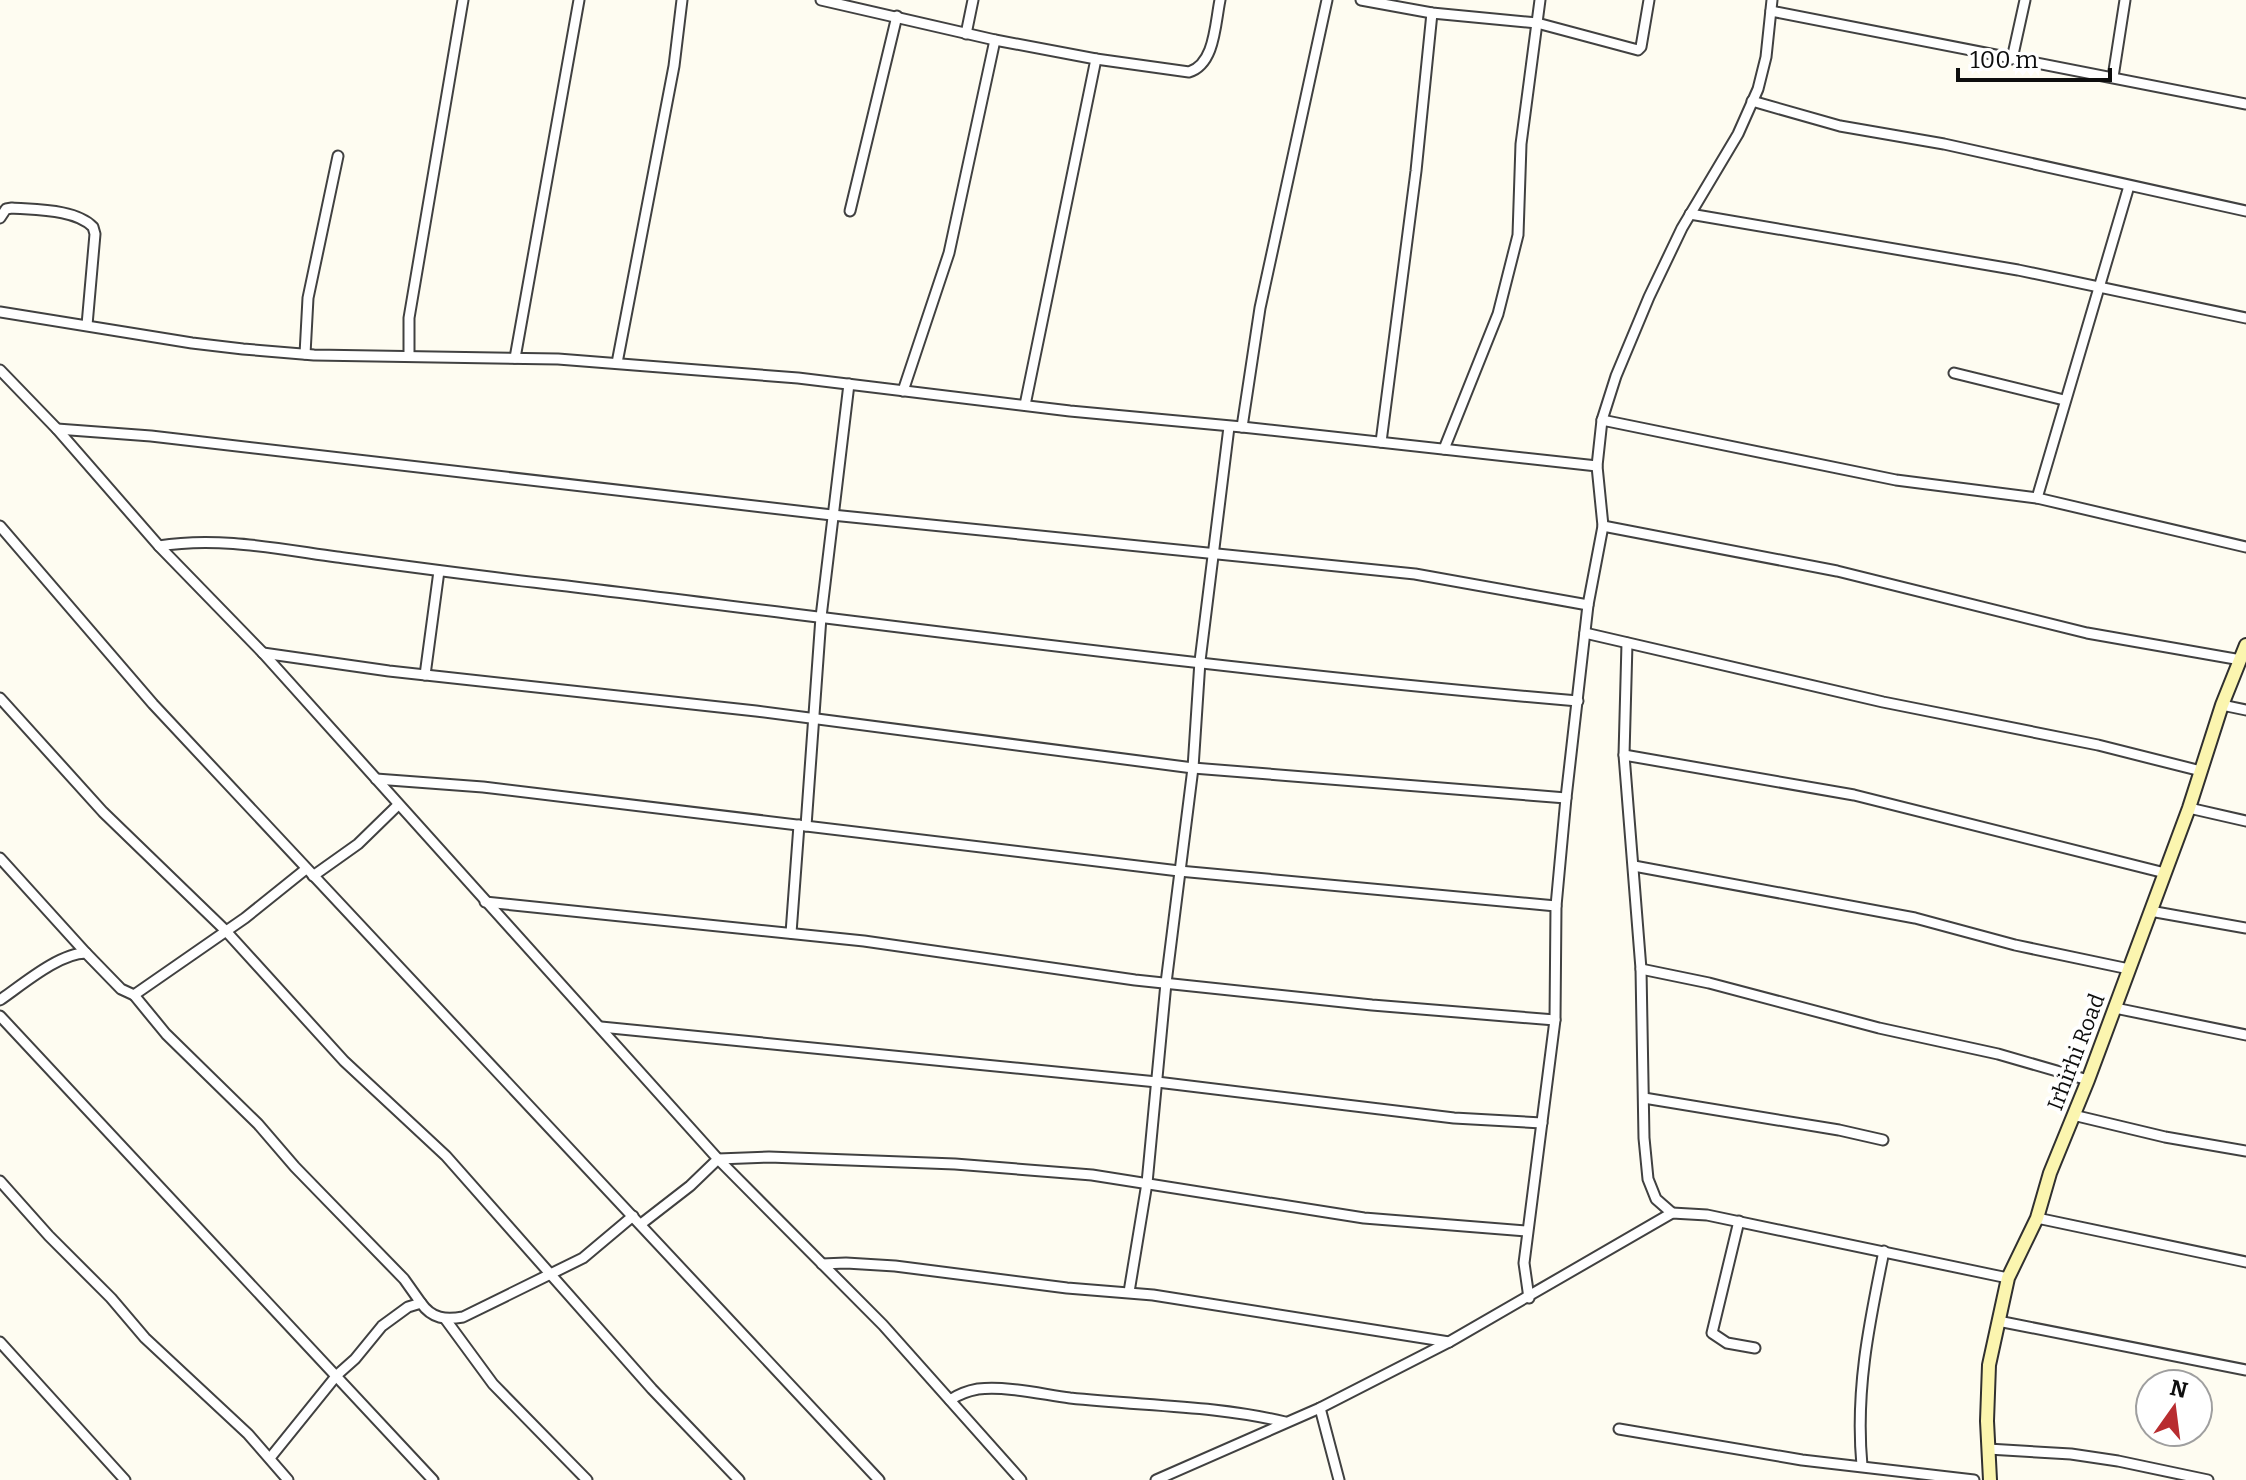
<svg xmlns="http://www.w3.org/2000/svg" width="2246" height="1480" viewBox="0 0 2246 1480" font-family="Bitter,serif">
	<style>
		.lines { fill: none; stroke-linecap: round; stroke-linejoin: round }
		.street-casing { stroke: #414141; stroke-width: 13 }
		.secondary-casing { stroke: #303030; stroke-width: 16 }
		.street { stroke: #fff; stroke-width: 9 }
		.secondary { stroke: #fbf5af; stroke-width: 12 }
		.labels { text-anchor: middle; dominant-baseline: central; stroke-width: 8; stroke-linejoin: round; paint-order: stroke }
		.street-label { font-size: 22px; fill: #0e0e0e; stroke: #fff }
	</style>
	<rect width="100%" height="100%" fill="#fefcf1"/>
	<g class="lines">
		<defs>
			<g id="street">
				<path d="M821,0l174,40 101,19 -71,346"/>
				<path d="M1361,0l71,13 105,10 101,27 3,-3 8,-47"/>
				<path d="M1771,11l475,93"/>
				<path d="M966,34l7,-34"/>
				<path d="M1096,59l93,13c26,-8 26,-48 31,-72"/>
				<path d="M2012,59l13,-59"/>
				<path d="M2113,77l12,-77"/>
				<path d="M1752,101l88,25 104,18 302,67"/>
				<path d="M850,211l47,-195"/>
				<path d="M1690,214l328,56 228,48"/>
				<path d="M0,218l6,-9 6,-1c24,2 64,1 81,19l2,7 -8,91"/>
				<path d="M0,312l192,31 51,6 71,6 244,4 240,19 272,33 172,16 355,39"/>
				<path d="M305,354l3,-56 30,-142"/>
				<path d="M409,356v-38l54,-318"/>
				<path d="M515,358l64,-358"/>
				<path d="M617,363l57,-297 8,-66"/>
				<path d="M0,370l57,59 102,117 104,107 455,506 165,166 138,155"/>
				<path d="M1954,373l110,27"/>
				<path d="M903,391l46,-138 46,-213"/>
				<path d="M1602,420l294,60 141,18 209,49"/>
				<path d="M1242,427l18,-119 67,-308"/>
				<path d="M57,429l94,7 681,79 583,59 173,31"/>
				<path d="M1381,442l35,-271 16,-158"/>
				<path d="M1444,449l54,-135 20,-79 3,-91 19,-144"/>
				<path d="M2037,498l92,-312"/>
				<path d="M0,526l153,178 726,776"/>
				<path d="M1603,526l234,45 250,62 154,27"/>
				<path d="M159,546c59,-10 120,3 178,11 74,10 147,20 221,28 340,41 679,87 1020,116"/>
				<path d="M1585,633l298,69 215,43 103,26"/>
				<path d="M1627,643l-3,112 17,214 3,169 4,41 8,20 16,14"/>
				<path d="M263,653l126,18 367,40 437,57 373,30"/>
				<path d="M425,675l14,-104"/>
				<path d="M0,698l103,114 122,118 119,131 102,95 206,233 87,91"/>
				<path d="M2222,705l24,5"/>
				<path d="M1624,755l230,40 311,78"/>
				<path d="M376,779l107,8 696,84 377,35"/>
				<path d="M2189,808l57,13"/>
				<path d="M806,826l15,-209 28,-233"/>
				<path d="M0,858l86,95"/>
				<path d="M1634,866l281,52 100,27 114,24"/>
				<path d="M313,876l45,-32 40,-39"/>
				<path d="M485,902l379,39 271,39 237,25 183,15"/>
				<path d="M2150,911l96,17"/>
				<path d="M791,933l8,-108"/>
				<path d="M1641,969l68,14 170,45 119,26 90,26"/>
				<path d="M134,995l32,39 92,90 37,43 109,112 17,24"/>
				<path d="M0,1000c22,-15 59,-47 86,-47l35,36 13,6 111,-77 61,-49"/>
				<path d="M2115,1008l131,27"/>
				<path d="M0,1016l433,464"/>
				<path d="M601,1027l556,55 297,36 88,5"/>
				<path d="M1644,1098l195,32 44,10"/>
				<path d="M2073,1115l92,22 81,14"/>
				<path d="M0,1181l49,55 62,62 34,40 103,96 40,46"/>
				<path d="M2037,1218l209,44"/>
				<path d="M1739,1221l-27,112 15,10 28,5"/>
				<path d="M641,1224l49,-38 28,-27 51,-2 186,7 137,11 272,43 163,13"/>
				<path d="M822,1264l24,-1 49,3 172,22 86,7 296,47"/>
				<path d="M1129,1292l18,-109 19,-200 27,-215 7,-107 29,-234"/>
				<path d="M1529,1298l-5,-35 31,-243 1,-114 10,-108 22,-193 15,-79 -6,-60 5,-46 14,-44 33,-79 33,-69 56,-94 20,-45 8,-32 6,-57"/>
				<path d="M446,1320l47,64 94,96"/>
				<path d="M1998,1321l248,49"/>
				<path d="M0,1342l125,138"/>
				<path d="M950,1400c9,-6 17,-9 28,-11 30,-3 62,5 92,9 73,8 144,7 215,24"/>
				<path d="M1320,1408l19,72"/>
				<path d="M1619,1429l183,31 172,20"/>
				<path d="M1988,1449l83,5 47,7 90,19"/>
				<path d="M270,1458l67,-83 18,-16 27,-33 26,-19 13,-4c11,16 25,17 42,14l120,-59 50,-42"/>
				<path d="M1862,1466c-7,-75 7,-142 22,-215"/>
				<path d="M1156,1480l164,-72 129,-66 223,-129 35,2 301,63"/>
			</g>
			<path id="secondary" d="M1990,1480l-3,-59 2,-56 19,-87 29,-60 13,-45 38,-93 101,-272 33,-103 24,-60"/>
		</defs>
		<!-- street casing -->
		<use href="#street" class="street-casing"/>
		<!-- secondary casing -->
		<use href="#secondary" class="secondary-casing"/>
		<!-- street -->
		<use href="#street" class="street"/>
		<!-- secondary -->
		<use href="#secondary" class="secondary"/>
	</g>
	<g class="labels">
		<!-- street labels -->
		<g class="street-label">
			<text transform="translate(2076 1052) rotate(-69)">Irhirhi Road</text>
		</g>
	</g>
	<!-- north arrow -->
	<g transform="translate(2174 1408) rotate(14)"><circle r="38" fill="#ffffff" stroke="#9f9f9f" stroke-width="2"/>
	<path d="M0-6L14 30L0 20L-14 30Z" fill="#b82d30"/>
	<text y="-12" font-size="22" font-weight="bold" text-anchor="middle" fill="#0e0e0e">N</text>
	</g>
	<!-- scale -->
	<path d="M1958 68v12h152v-12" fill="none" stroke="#0e0e0e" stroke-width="4"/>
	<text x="1970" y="68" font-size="24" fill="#0e0e0e" stroke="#ffffff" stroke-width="6" paint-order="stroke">100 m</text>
</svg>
